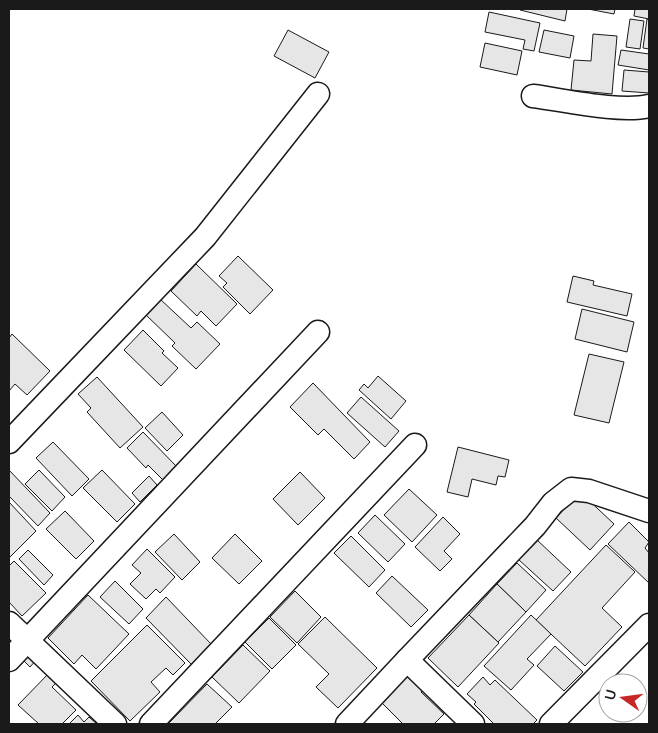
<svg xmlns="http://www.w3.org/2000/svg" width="658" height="733" viewBox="0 0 658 733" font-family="'Nunito Sans',sans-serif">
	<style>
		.building { fill: #e6e6e6; stroke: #1a1a1a }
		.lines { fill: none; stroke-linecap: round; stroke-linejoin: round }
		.minor-casing { stroke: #1a1a1a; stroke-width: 25 }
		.minor { stroke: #fff; stroke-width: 22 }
	</style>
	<rect width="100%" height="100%" fill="#fff"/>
	<!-- building -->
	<g class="building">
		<path d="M521,9h46l-2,12 -45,-11z"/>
		<path d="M588,9h27l-1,5z"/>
		<path d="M635,9h14v10l-15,-3z"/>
		<path d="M489,12l51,11 -6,28 -11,-2 2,-9 -40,-8z"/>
		<path d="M630,19l14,2 -4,28 -14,-2z"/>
		<path d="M647,19l2,1v29l-6,-1z"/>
		<path d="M288,30l41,22 -14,26 -41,-22z"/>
		<path d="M544,30l30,6 -4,22 -31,-6z"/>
		<path d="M593,34l24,2 -5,58 -41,-4 3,-30 17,1z"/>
		<path d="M485,43l37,8 -5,24 -37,-8z"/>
		<path d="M621,50l28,4v16l-31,-5z"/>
		<path d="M624,70l25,2v21l-27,-2z"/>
		<path d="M238,256l35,34 -23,24 -27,-27 4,-4 -8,-7z"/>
		<path d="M196,264l41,40 -21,22 -15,-15 -4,5 -26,-25z"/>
		<path d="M573,276l21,5 -1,4 39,9 -5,22 -60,-14z"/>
		<path d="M160,299l31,29 6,-6 23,22 -24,25 -24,-23 3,-3 -30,-29z"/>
		<path d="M582,309l52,13 -7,30 -52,-13z"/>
		<path d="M143,330l21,21 -2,2 16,15 -17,18 -37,-36z"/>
		<path d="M12,334l38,37 -23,24 -12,-11 -6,7v-53z"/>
		<path d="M589,354l35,8 -15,61 -35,-8z"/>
		<path d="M378,376l28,25 -15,18 -32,-29 5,-6 4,4z"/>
		<path d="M97,377l46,50 -23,21 -33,-36 4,-4 -13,-14z"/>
		<path d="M313,383l57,59 -16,17 -30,-30 -6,6 -28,-28z"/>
		<path d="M361,397l38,34 -14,16 -38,-34z"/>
		<path d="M162,412l21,23 -16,16 -22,-23z"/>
		<path d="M143,432l35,36 -14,13 -16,-16 -2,3 -19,-20z"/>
		<path d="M53,442l36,37 -17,17 -36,-38z"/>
		<path d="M458,447l51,13 -4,17 -7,-1 -2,9 -24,-6 -4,18 -21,-5z"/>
		<path d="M9,470l41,43 -12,13 -29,-30z"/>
		<path d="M39,470l26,27 -13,14 -27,-27z"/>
		<path d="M102,470l33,34 -18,18 -34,-34z"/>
		<path d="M300,472l25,26 -27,27 -25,-26z"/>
		<path d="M149,476l8,9 -17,17 -8,-9z"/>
		<path d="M409,489l28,26 -25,27 -28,-27z"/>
		<path d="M580,492l34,32 -24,26 -34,-32z"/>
		<path d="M9,502l27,29 -27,27z"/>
		<path d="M65,511l29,30 -18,18 -30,-30z"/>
		<path d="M375,515l30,29 -17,18 -30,-29z"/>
		<path d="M443,517l17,17 -16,17 8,8 -12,12 -25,-24z"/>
		<path d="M629,522l20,20 -4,6 4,5v30l-41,-39z"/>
		<path d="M174,534l26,28 -18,18 -27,-28z"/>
		<path d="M235,534l27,27 -23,23 -27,-26z"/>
		<path d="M351,536l34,34 -16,17 -35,-34z"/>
		<path d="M536,539l35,33 -18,19 -35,-32z"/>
		<path d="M606,545l29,27 -33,36 20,19 -37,39 -49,-46z"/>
		<path d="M147,549l28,28 -15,16 -4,-4 -10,10 -16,-15 11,-11 -9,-8z"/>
		<path d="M28,550l25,25 -9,10 -25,-26z"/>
		<path d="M14,561l32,32 -24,23 -13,-14v-36z"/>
		<path d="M517,563l29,27 -20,22 -29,-28z"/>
		<path d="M392,576l36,34 -17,17 -35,-34z"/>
		<path d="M115,581l28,28 -14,15 -29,-27z"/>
		<path d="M497,584l29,28 -28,30 -29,-27z"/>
		<path d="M295,591l26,26 -24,26 -27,-26z"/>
		<path d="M88,595l41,39 -33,35 -14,-14 -8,9 -26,-26z"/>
		<path d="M166,597l46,48 -20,20 -46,-47z"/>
		<path d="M469,615l30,28 -41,44 -30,-29z"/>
		<path d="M531,615l20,19 -24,25 7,6 -23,25 -27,-24z"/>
		<path d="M325,617l52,51 -39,40 -22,-21 13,-13 -31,-30z"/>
		<path d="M269,618l27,27 -24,24 -27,-27z"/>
		<path d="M147,625l38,38 -12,12 -7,-7 -15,14 9,10 -30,29 -39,-40z"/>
		<path d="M243,645l27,26 -31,32 -27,-26z"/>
		<path d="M555,646l28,26 -19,19 -27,-25z"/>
		<path d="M30,651l8,7 -8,9 -8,-8z"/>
		<path d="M50,672l9,8 -7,7 24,23 -14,14h-23l-21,-19z"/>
		<path d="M408,673l16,15 -3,4 23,22 -10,10h-31l-22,-22z"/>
		<path d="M483,677l7,8 5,-5 42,40 -4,4h-39l-20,-20 2,-2 -9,-8z"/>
		<path d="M207,684l25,23 -17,17h-47z"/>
		<path d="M78,715l6,7 5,-5 8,7h-28z"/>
	</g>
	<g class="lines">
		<defs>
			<g id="minor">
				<path d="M533,96c31,4 87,17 116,10"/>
				<path d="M9,442l196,-205 113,-143"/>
				<path d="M9,623l106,101"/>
				<path d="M9,660l309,-328"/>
				<path d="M407,660l66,64"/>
				<path d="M151,724l264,-279"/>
				<path d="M347,724l60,-64 128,-134 18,-23 18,-14 18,2 60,20"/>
				<path d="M551,724l98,-99"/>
			</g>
		</defs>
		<!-- minor casing -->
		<use href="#minor" class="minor-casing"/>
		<!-- minor -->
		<use href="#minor" class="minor"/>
	</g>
	<!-- border -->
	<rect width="658" height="733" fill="none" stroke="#1a1a1a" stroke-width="20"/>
	<!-- north arrow -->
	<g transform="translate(623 698) rotate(284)"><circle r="24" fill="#ffffff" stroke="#a3a3a3"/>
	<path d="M0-4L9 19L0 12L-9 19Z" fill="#c62828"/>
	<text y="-8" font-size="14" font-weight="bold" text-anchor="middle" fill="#1a1a1a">U</text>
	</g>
</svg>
